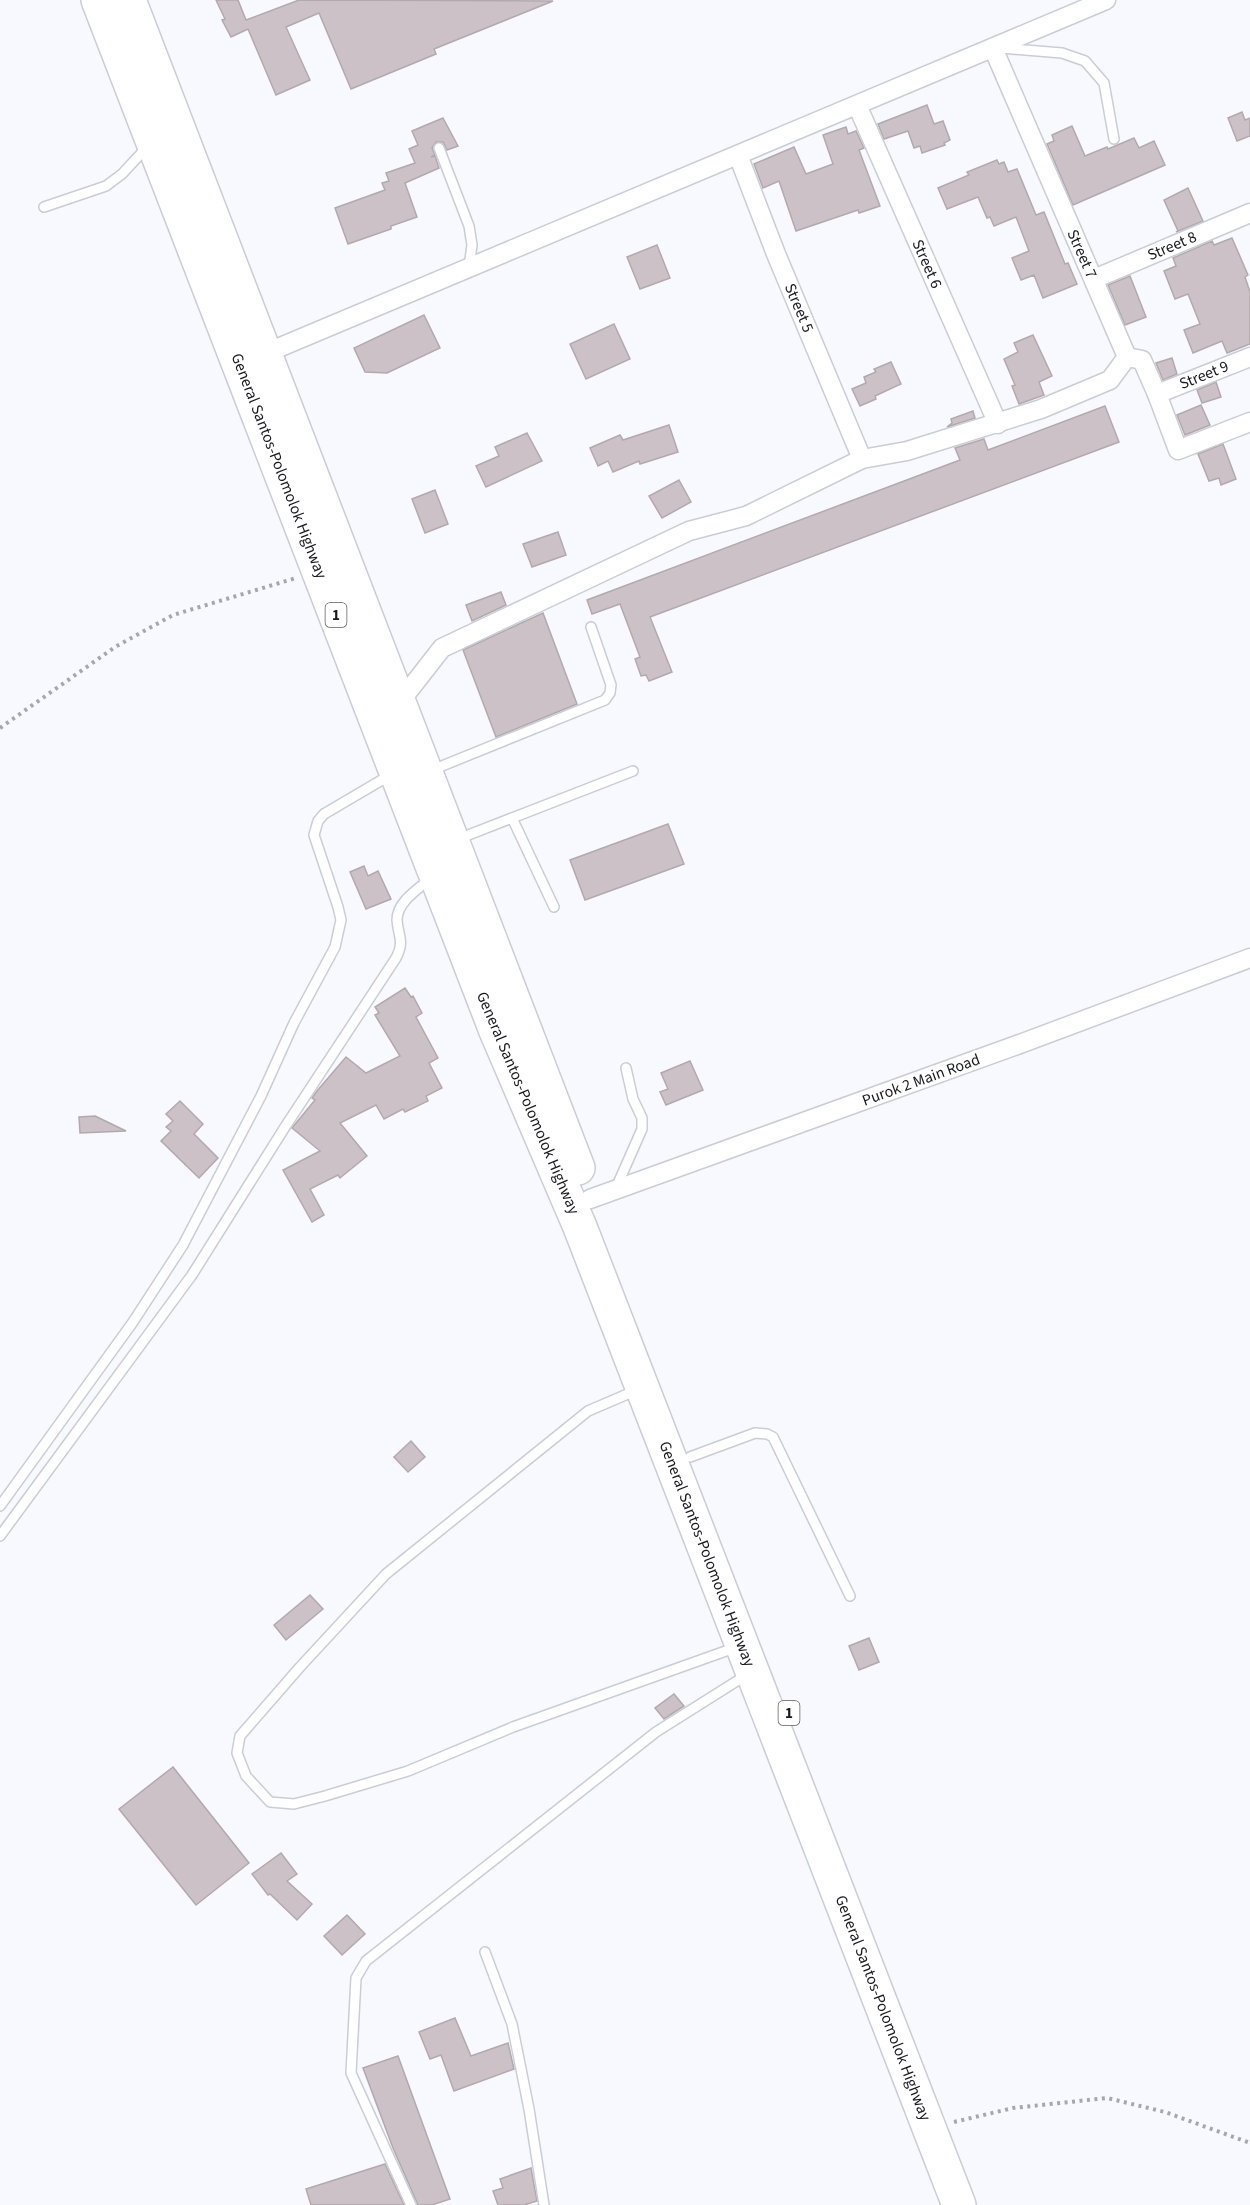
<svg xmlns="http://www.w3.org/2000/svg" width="1250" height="2205" viewBox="0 0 1250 2205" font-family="'Source Sans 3',sans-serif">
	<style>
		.building { fill: #ccc1c6; stroke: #b3a9ad; stroke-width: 1.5 }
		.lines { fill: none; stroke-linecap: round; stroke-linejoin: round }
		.lane-casing { stroke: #c9cdd6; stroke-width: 12 }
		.street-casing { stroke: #c9cdd6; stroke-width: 21 }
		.highway-casing { stroke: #c9cdd6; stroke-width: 36 }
		.path { stroke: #a6a7ac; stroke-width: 4; stroke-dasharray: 3 4.5; stroke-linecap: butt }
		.lane { stroke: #fff; stroke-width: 9 }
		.street { stroke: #fff; stroke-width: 18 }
		.highway { stroke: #fff; stroke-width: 33 }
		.labels { text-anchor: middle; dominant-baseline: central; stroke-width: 6; stroke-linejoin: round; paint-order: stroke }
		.shield { fill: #fff; stroke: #5d5e61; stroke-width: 1.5 }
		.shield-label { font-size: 15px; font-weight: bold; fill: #18191d }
		.street-label { font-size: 16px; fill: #18191d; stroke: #fff }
	</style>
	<rect width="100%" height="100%" fill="#f7f9ff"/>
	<!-- building -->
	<g class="building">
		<path d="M216,0h22l8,20 53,-20 254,1 -119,48 2,5 -85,35 -32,-76 -33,14 24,53 -34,15 -28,-66 -17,8 -9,-17 3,-1z"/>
		<path d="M927,105l7,19 9,-3 7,19 -6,3 1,2 -23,8 -2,-7 -6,2 -6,-17 -24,8 -6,-15z"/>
		<path d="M1242,112l3,8 5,-2v18l-13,5 -9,-23z"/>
		<path d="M443,118l15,28 -11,4 -4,-8h-7l-4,6 3,7 -4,2 4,-1 4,12 -34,15 12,34 -26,9v3l-43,15 -13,-36 50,-18 -3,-7 7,-2 -3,-8 29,-10 -6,-14 9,-4 -6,-14z"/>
		<path d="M1072,126l13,30 22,-9 1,2 26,-11 5,10 15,-7 11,24 -92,40 -26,-61 7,-3 -2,-6z"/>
		<path d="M846,127l2,7 8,-3 8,17 -5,2 21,56 -21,7 -1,-3 -62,21 -17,-50 -16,7 -9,-24 40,-17 12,27 27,-10 -10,-29z"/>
		<path d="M997,160l2,4 5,-2 4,10 9,-3 19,46 8,-3 21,52 3,-1 9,21 -34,14 -9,-23 -13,5 -9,-22 17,-7 -13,-34 -22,9 -4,-9 -3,1 -9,-21 -31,12 -9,-21 31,-13 -2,-3z"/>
		<path d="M1188,188l15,33 -27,11 2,-1 -14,-31z"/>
		<path d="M1232,238l16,37 -3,2 5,15v52l-23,9 -5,-12 -29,12 -9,-23 16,-6 -12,-30 -13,5 -11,-28 12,-5 -3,-8 39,-17 2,4z"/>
		<path d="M657,245l13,33 -30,11 -13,-32z"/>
		<path d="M1130,276l16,41 -21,8 -17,-40z"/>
		<path d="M424,315l16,33 -53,25 -22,-1 -11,-24z"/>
		<path d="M614,324l16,35 -44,20 -16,-35z"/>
		<path d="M1033,335l19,41 -13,6 5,13 -25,9 -7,-18 3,-1 -11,-26 14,-7 -4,-9z"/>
		<path d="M1172,358l5,16 -14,6 -7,-17z"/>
		<path d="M891,362l10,22 -26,12 1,3 -16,7 -8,-17 14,-6 -2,-6 12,-5 -2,-3z"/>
		<path d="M1216,382l5,15 -19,6 -5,-13z"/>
		<path d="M1201,405l9,20 -25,10 -8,-20z"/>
		<path d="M1105,406l14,36 -469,175 22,55 -23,9 -3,-6 -5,1 -6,-17 5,-2 -20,-53 -28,10 -5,-14 373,-140 -5,-12 29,-9 4,11z"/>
		<path d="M973,411l2,7 -28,9 5,-4 -1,-4z"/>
		<path d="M669,425l9,27 -38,12 -1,-3 -26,11 -5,-11 -10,5 -8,-18 30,-13 3,5z"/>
		<path d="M527,433l15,28 -56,26 -10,-21 23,-10 -4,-9z"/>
		<path d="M1223,444l13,35 -15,6 -2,-7 -10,3 -11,-27z"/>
		<path d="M679,480l12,22 -29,16 -13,-22z"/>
		<path d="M435,490l13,34 -23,9 -13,-34z"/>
		<path d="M558,532l8,23 -34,12 -9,-23z"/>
		<path d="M501,592l5,13 -34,16 -6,-16z"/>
		<path d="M543,613l34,91 -81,33 -33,-87z"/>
		<path d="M668,824l16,40 -99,36 -15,-40z"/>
		<path d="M364,866l4,10 10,-5 13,28 -25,10 -16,-37z"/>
		<path d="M405,988l6,9 2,-1 9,17 -6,4 22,41 -9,5 13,25 -16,8 2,5 -23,11 -2,-3 -19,10 -8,-14 -36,18 27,33 -27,22 -2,-3 -28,14 14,26 -12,7 -29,-52 37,-19 -28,-23 23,-28 -3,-2 5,-7 29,-34 20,16 34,-17 -25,-41 4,-2 -4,-6z"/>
		<path d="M690,1061l13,29 -37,15 -6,-13 8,-3 -7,-16z"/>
		<path d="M180,1101l23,23 -9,10 24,24 -19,20 -38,-37 10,-10 -5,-4 7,-6 -7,-7z"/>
		<path d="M95,1116l31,15 -46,2 -1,-16z"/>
		<path d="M411,1441l14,16 -17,15 -14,-15z"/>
		<path d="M310,1595l13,14 -37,31 -12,-15z"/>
		<path d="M869,1638l10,24 -20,8 -10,-24z"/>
		<path d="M674,1694l10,12 -20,13 -9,-11z"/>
		<path d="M173,1767l76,96 -53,42 -77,-96z"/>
		<path d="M281,1853l16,21 -10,7 25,23 -15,16 -27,-26 -2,1 -16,-21z"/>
		<path d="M347,1915l18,19 -23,21 -18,-19z"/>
		<path d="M455,2018l16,38 37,-13 6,26 -60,22 -13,-36 -11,4 -11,-27z"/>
		<path d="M398,2056l52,143 -18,6h-14l-25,-57 -30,-80z"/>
		<path d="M385,2164l19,41h-93l-5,-16z"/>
		<path d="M531,2168l6,33 -13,4h-26l-5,-14 10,-3 -3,-9z"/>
	</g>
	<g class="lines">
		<defs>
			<g id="lane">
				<path d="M1001,48l61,5 23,8 19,22 10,56"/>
				<path d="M439,148l30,78 3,19 -3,22"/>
				<path d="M44,207l62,-21 16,-12 26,-28"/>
				<path d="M432,770l173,-70 5,-7 1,-8 -20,-58"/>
				<path d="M512,818l42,89"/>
				<path d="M458,839l175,-68"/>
				<path d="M616,1188l26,-59v-11l-9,-19 -7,-31"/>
				<path d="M637,1390l-49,21 -202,163 -86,93 -60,69 -3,17 9,23 24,26 24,2 31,-8 83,-25 105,-44 224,-80"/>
				<path d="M690,1457l65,-24 12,1 6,3 77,159"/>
				<path d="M0,1506l133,-184 50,-77 78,-149 33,-73 41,-76 6,-27 -3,-13 -24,-72 4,-14 6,-7 68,-40"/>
				<path d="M0,1536l192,-261 93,-148 111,-169c9,-17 2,-22 1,-38 0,-18 21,-31 33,-41"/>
				<path d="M485,1952l27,72 17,85 15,96"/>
				<path d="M411,2205l-60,-132 5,-95 10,-17 290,-229 92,-58"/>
			</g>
			<g id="street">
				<path d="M993,48l134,309 15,3 15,34 21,56 72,-28"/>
				<path d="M857,105l141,319"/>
				<path d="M738,155l38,99 86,205"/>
				<path d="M1094,279l156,-66"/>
				<path d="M259,356l847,-356"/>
				<path d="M1157,394l93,-37"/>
				<path d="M399,703l43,-55 247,-117 57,-15 116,-57 45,-8 134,-42 69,-29 17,-23"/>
				<path d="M590,1199l427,-154 233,-87"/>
			</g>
			<g id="highway">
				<path d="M98,0l398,1031 84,196 379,978"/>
				<path d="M129,0l449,1168"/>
			</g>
		</defs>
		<!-- lane casing -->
		<use href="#lane" class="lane-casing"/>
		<!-- street casing -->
		<use href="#street" class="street-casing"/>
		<!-- highway casing -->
		<use href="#highway" class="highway-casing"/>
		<!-- path -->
		<g class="path">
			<path d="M0,728l115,-81 58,-32 123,-37"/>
			<path d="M954,2122l59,-14 94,-10 58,14 85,31"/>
		</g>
		<!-- lane -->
		<use href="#lane" class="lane"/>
		<!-- street -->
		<use href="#street" class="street"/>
		<!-- highway -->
		<use href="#highway" class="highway"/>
	</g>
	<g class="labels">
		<!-- shield labels -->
		<g class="shield">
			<rect x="325.5" y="603" width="21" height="24" rx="4.5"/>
			<rect x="778.5" y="1701" width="21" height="24" rx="4.5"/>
		</g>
		<g class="shield-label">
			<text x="336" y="615">1</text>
			<text x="789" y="1713">1</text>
		</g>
		<!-- street labels -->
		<g class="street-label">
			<text transform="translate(1172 246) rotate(-23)">Street 8</text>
			<text transform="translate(1082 254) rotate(66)">Street 7</text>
			<text transform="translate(927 264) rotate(66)">Street 6</text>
			<text transform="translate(799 308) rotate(67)">Street 5</text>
			<text transform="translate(1204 375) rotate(-22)">Street 9</text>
			<text transform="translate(279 466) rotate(69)">General Santos-Polomolok Highway</text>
			<text transform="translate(921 1080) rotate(-20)">Purok 2 Main Road</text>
			<text transform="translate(528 1103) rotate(67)">General Santos-Polomolok Highway</text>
			<text transform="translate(707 1554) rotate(69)">General Santos-Polomolok Highway</text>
			<text transform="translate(883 2008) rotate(69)">General Santos-Polomolok Highway</text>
		</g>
	</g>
</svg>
